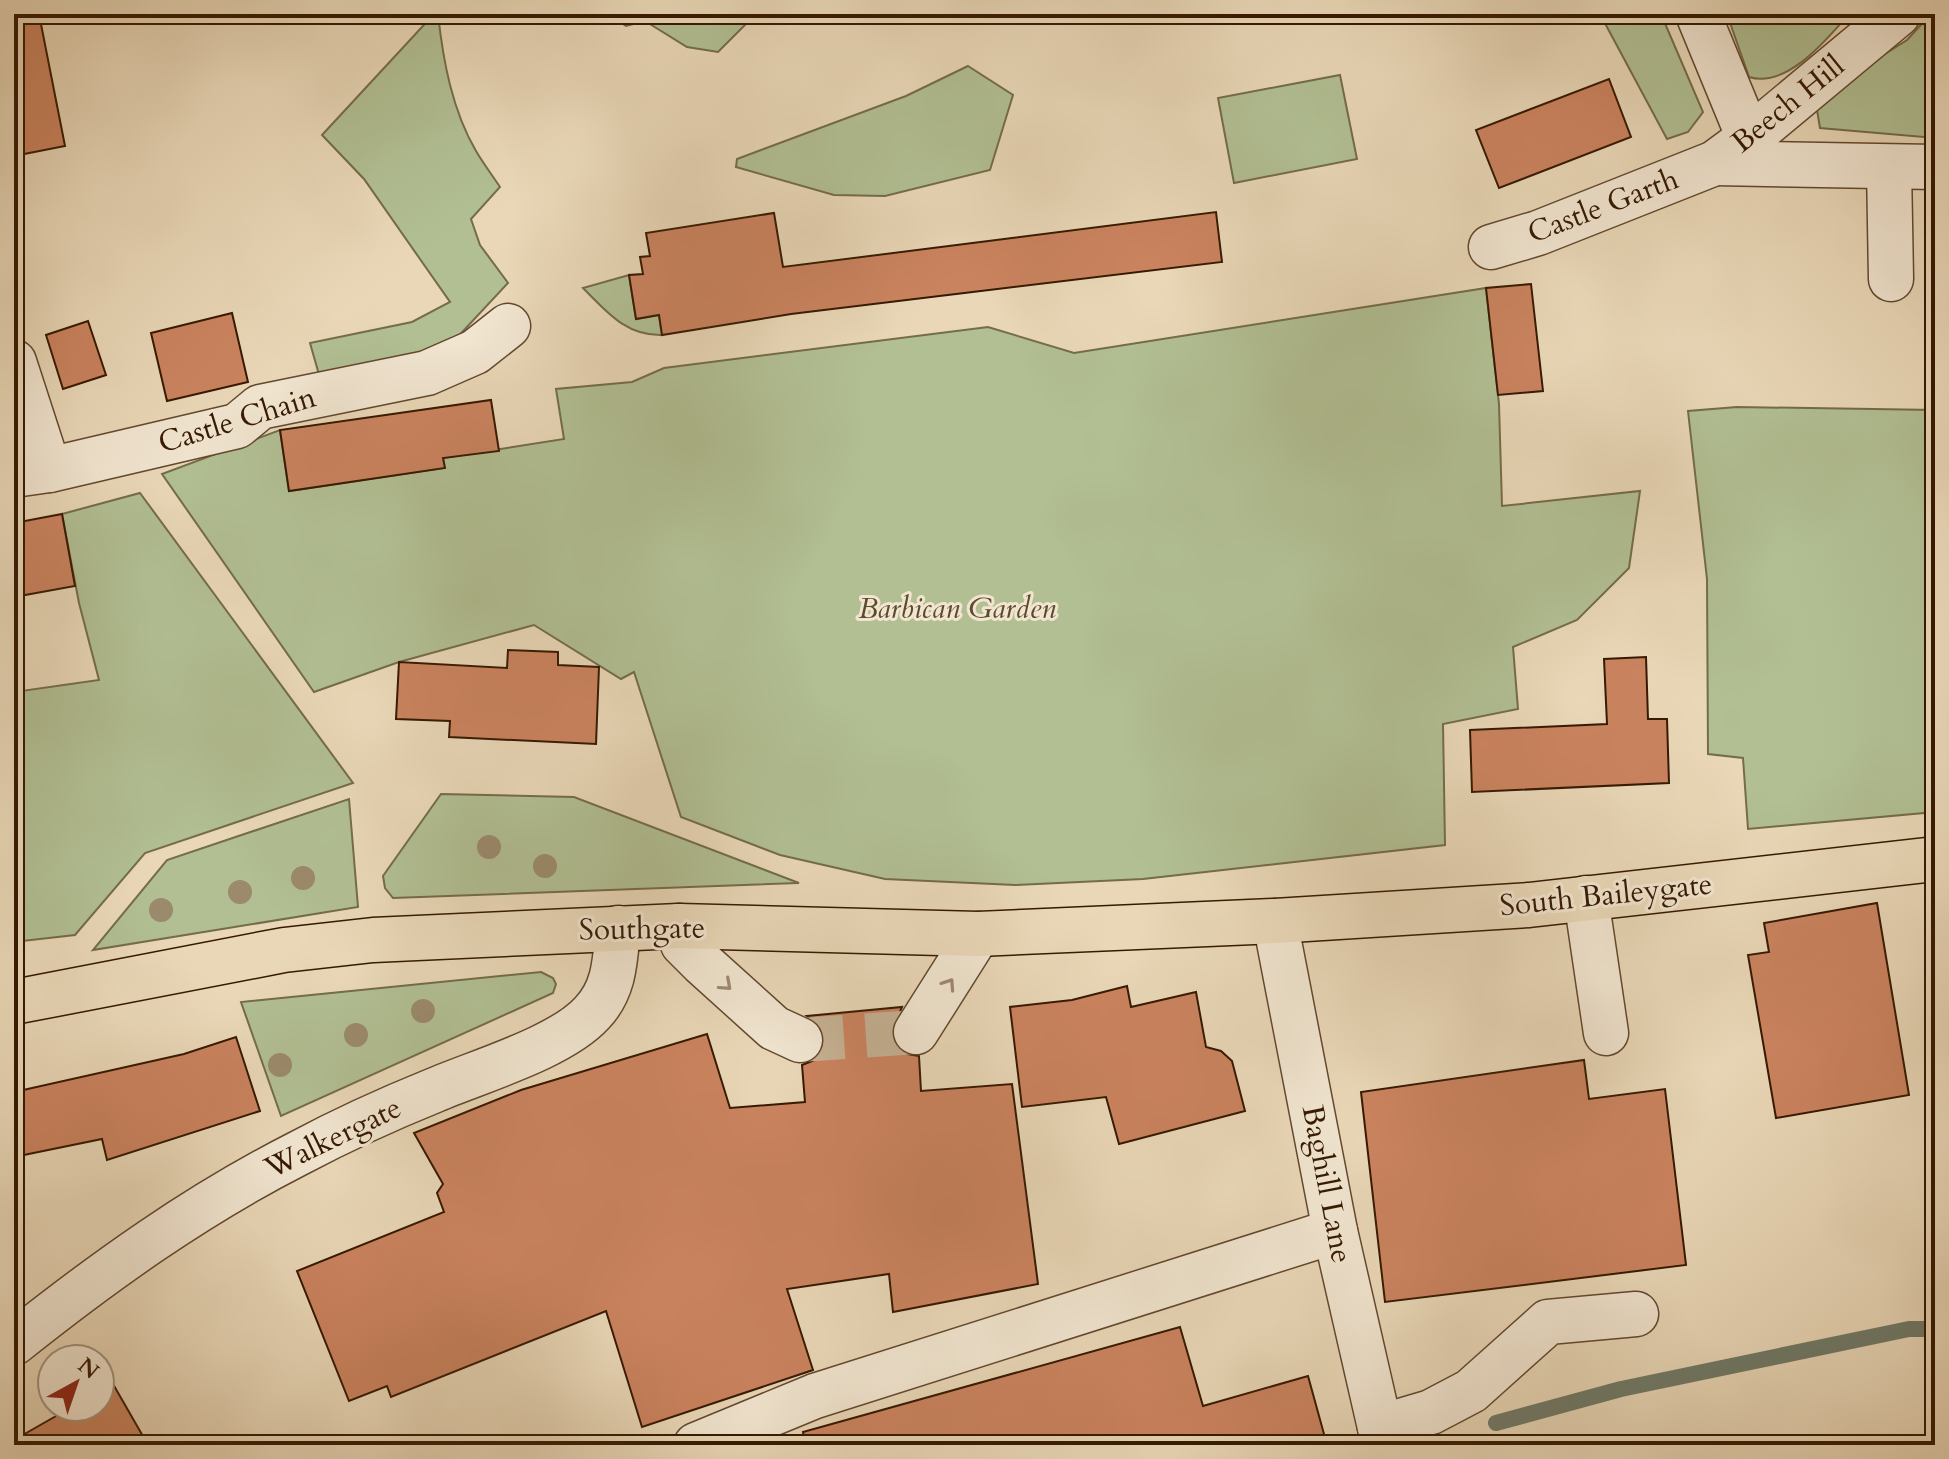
<svg xmlns="http://www.w3.org/2000/svg" width="1949" height="1459" viewBox="0 0 1949 1459" font-family="Cardo,serif">
	<style>
		.green { fill: #b1bf93; stroke: #746c4a; stroke-width: 2 }
		.lines { fill: none; stroke-linecap: round; stroke-linejoin: round }
		.stream { stroke: #707a69; stroke-width: 16 }
		.building { fill: #ca835f; stroke: #361902; stroke-width: 2 }
		.minor-tunnel { stroke: #c5b193; stroke-width: 44; stroke-dasharray: 44 22; stroke-linecap: butt }
		.minor-casing { stroke: #63482f; stroke-width: 47 }
		.highway-casing { stroke: #361902; stroke-width: 47 }
		.minor { stroke: #f1e5d0; stroke-width: 44 }
		.highway { stroke: #e9d7b7; stroke-width: 44 }
		.tree { fill: #9b8a6c }
		.oneway { stroke: #9d8973 }
		.labels { text-anchor: middle; dominant-baseline: central; stroke-width: 6; stroke-linejoin: round; paint-order: stroke }
		.street-label { font-size: 30px; fill: #361902; stroke: #f1e5d0 }
		.park-label { font-size: 30px; font-style: italic; fill: #5b4b2e; stroke: #f1e5d0 }
	</style>
	<rect width="100%" height="100%" fill="#e9d7b7"/>
	<filter id="stains"><feTurbulence type="fractalNoise" baseFrequency=".0025" numOctaves="4"/><feColorMatrix values="0 0 0 0 .2 0 0 0 0 .09 0 0 0 0 .02 0 0 0 .5 -.17"/></filter>
	<radialGradient id="worn" r=".72"><stop offset=".6" stop-color="#630" stop-opacity="0"/><stop offset="1" stop-color="#630" stop-opacity=".3"/></radialGradient>
	<!-- green -->
	<g class="green">
		<path d="M434,14h4c5,46 14,96 38,137 7,12 16,24 24,36l-29,32 9,26 28,38 -70,75 -118,20 -10,-35 102,-21 38,-20 -86,-123 -42,-44z"/>
		<path d="M608,14h148l-38,38 -31,-5 -42,-26 -19,5z"/>
		<path d="M1600,14h61l42,98 -15,20 -21,7z"/>
		<path d="M1727,14h122c-22,25 -62,75 -100,63z"/>
		<path d="M1931,14h4v124l-115,-10 -5,-30 92,-58z"/>
		<path d="M968,66l45,29 -23,75 -105,26 -51,-1 -98,-28 1,-8 169,-63z"/>
		<path d="M1340,75l17,84 -123,24 -16,-85z"/>
		<path d="M629,275l7,44 23,-4 3,20c-36,1 -55,-23 -79,-47z"/>
		<path d="M1486,288l13,116 3,102 138,-15 -11,77 -52,52 -64,27 5,62 -75,15 2,121 -302,34 -128,6 -130,-6 -105,-24 -99,-38 -47,-145 -13,7 -87,-54 -135,37 -85,30 -152,-218 118,-44 9,61 155,-23 -1,-10 121,-19 -8,-50 76,-7 32,-14 324,-41 86,26z"/>
		<path d="M1737,407l198,3v402l-187,17 -5,-71 -35,-4 -1,-175 -19,-168z"/>
		<path d="M140,493l213,290 -208,70 -70,82 -61,7v-250l85,-12 -20,-77 -17,-89z"/>
		<path d="M441,794l133,3 225,86 -406,15 -8,-10 -2,-12z"/>
		<path d="M349,799l9,108 -265,43 74,-90z"/>
		<path d="M541,972l12,6 3,6 -3,9 -272,123 -40,-114z"/>
	</g>
	<g class="lines">
		<!-- stream -->
		<path class="stream" d="M1496,1423l125,-34 288,-60h26"/>
	</g>
	<!-- building -->
	<g class="building">
		<path d="M14,14h25l26,132 -51,10z"/>
		<path d="M1609,79l22,58 -132,51 -23,-58z"/>
		<path d="M1216,212l6,50 -431,52 -129,21 -3,-20 -23,4 -7,-44 14,-1 -3,-17 10,-1 -4,-23 128,-20 9,54z"/>
		<path d="M1531,284l12,107 -45,4 -12,-107z"/>
		<path d="M232,313l16,69 -81,19 -16,-68z"/>
		<path d="M88,321l18,54 -43,14 -17,-54z"/>
		<path d="M491,400l8,51 -56,7 2,10 -156,23 -9,-61z"/>
		<path d="M62,514l13,72 -61,11v-74z"/>
		<path d="M508,650l50,2v13l41,2 -3,77 -147,-7 1,-16 -54,-2 3,-57 108,6z"/>
		<path d="M1646,657l2,62h19l2,64 -197,9 -2,-62 137,-6 -3,-65z"/>
		<path d="M1877,903l32,192 -133,23 -28,-163 21,-3 -5,-29z"/>
		<path d="M1127,986l4,21 65,-15 10,55 15,4 11,10 13,50 -126,33 -13,-47 -84,10 -12,-100 62,-7z"/>
		<path d="M902,1007l-11,25 3,12 8,9 17,3 2,35 91,-7 26,200 -145,28 -4,-38 -102,15 26,81 -171,57 -36,-116 -215,86 -4,-11 -38,15 -52,-130 147,-59 -7,-19 6,-9 -29,-51 107,-43 186,-56 23,74 75,-6 -3,-37 13,-5 8,-10 2,-12 -5,-13 -13,-9z"/>
		<path d="M236,1037l24,74 -153,49 -5,-21 -88,18v-65l170,-38z"/>
		<path d="M1584,1060l5,39 76,-10 21,176 -301,37 -24,-210z"/>
		<path d="M1180,1327l23,79 105,-30 19,69h-522l-2,-13z"/>
		<path d="M113,1384l35,61h-134v-5l58,-33h28v-16z"/>
	</g>
	<g class="lines">
		<!-- minor-tunnel -->
		<path class="minor-tunnel" d="M800,1040l116,-8"/>
		<defs>
			<g id="minor">
				<path d="M1698,14l51,124"/>
				<path d="M1715,163l220,4"/>
				<path d="M1889,167l2,112"/>
				<path d="M1491,247l47,-14 177,-70 34,-25 149,-124"/>
				<path d="M14,362l35,108"/>
				<path d="M14,475l35,-5 188,-44 23,-19 167,-34 48,-21 33,-26"/>
				<path d="M1586,898l20,135"/>
				<path d="M1275,921l60,310 49,214"/>
				<path d="M679,926l4,18 19,19 72,65 26,12"/>
				<path d="M916,1032l62,-98"/>
				<path d="M14,1343c89,-71 181,-137 283,-189 45,-24 91,-45 138,-64 44,-19 125,-42 157,-77 23,-24 23,-53 26,-85"/>
				<path d="M1380,1427l51,-15 40,-21 77,-69 88,-8"/>
				<path d="M696,1445l119,-49 520,-165"/>
			</g>
			<path id="highway" d="M14,1002l270,-52 89,-10 306,-14 299,8 297,-13 254,-16 406,-46"/>
		</defs>
		<!-- minor casing -->
		<use href="#minor" class="minor-casing"/>
		<!-- highway casing -->
		<use href="#highway" class="highway-casing"/>
		<!-- minor -->
		<use href="#minor" class="minor"/>
		<!-- highway -->
		<use href="#highway" class="highway"/>
	</g>
	<!-- trees -->
	<g class="tree">
		<circle cx="489" cy="847" r="12"/>
		<circle cx="545" cy="866" r="12"/>
		<circle cx="303" cy="878" r="12"/>
		<circle cx="240" cy="892" r="12"/>
		<circle cx="161" cy="910" r="12"/>
		<circle cx="423" cy="1011" r="12"/>
		<circle cx="356" cy="1035" r="12"/>
		<circle cx="280" cy="1065" r="12"/>
	</g>
	<!-- one-way arrows -->
	<defs><path id="oneway-chevron" d="M-2-3.5L2.5 0L-2 3.5" fill="none" stroke-width="1.6" stroke-linecap="round" stroke-linejoin="round" transform="scale(2)"/></defs>
	<g class="oneway">
		<use href="#oneway-chevron" transform="translate(949 984) rotate(-56)"/>
		<use href="#oneway-chevron" transform="translate(726 985) rotate(42)"/>
	</g>
	<g class="labels">
		<!-- street labels -->
		<g class="street-label">
			<text transform="translate(1788 104) rotate(-39)">Beech Hill</text>
			<text transform="translate(1603 206) rotate(-21)">Castle Garth</text>
			<text transform="translate(237 420) rotate(-17)">Castle Chain</text>
			<text transform="translate(1606 895) rotate(-6)">South Baileygate</text>
			<text transform="translate(642 929) rotate(-1)">Southgate</text>
			<text transform="translate(333 1138) rotate(-26)">Walkergate</text>
			<text transform="translate(1327 1184) rotate(79)">Baghill Lane</text>
		</g>
		<!-- park labels -->
		<g class="park-label">
			<text x="957" y="608">Barbican Garden</text>
		</g>
	</g>
	<!-- margin -->
	<rect width="1949" height="1459" fill="none" stroke="#e9d7b7" stroke-width="48"/>
	<rect x="16" y="16" width="1917" height="1427" fill="none" stroke="#361902" stroke-width="4"/>
	<rect x="24" y="24" width="1901" height="1411" fill="none" stroke="#361902" stroke-width="2"/>
	<!-- north arrow -->
	<g transform="translate(76 1383) rotate(40)"><circle r="38" fill="#f1e5d0" stroke="#a6937e" stroke-width="2"/>
	<path d="M0-6L14 30L0 20L-14 30Z" fill="#8f2418"/>
	<text y="-12" font-size="22" font-weight="bold" text-anchor="middle" fill="#361902">N</text>
	</g>
	<rect width="100%" height="100%" filter="url(#stains)"/>
	<rect width="100%" height="100%" fill="url(#worn)"/>
</svg>
